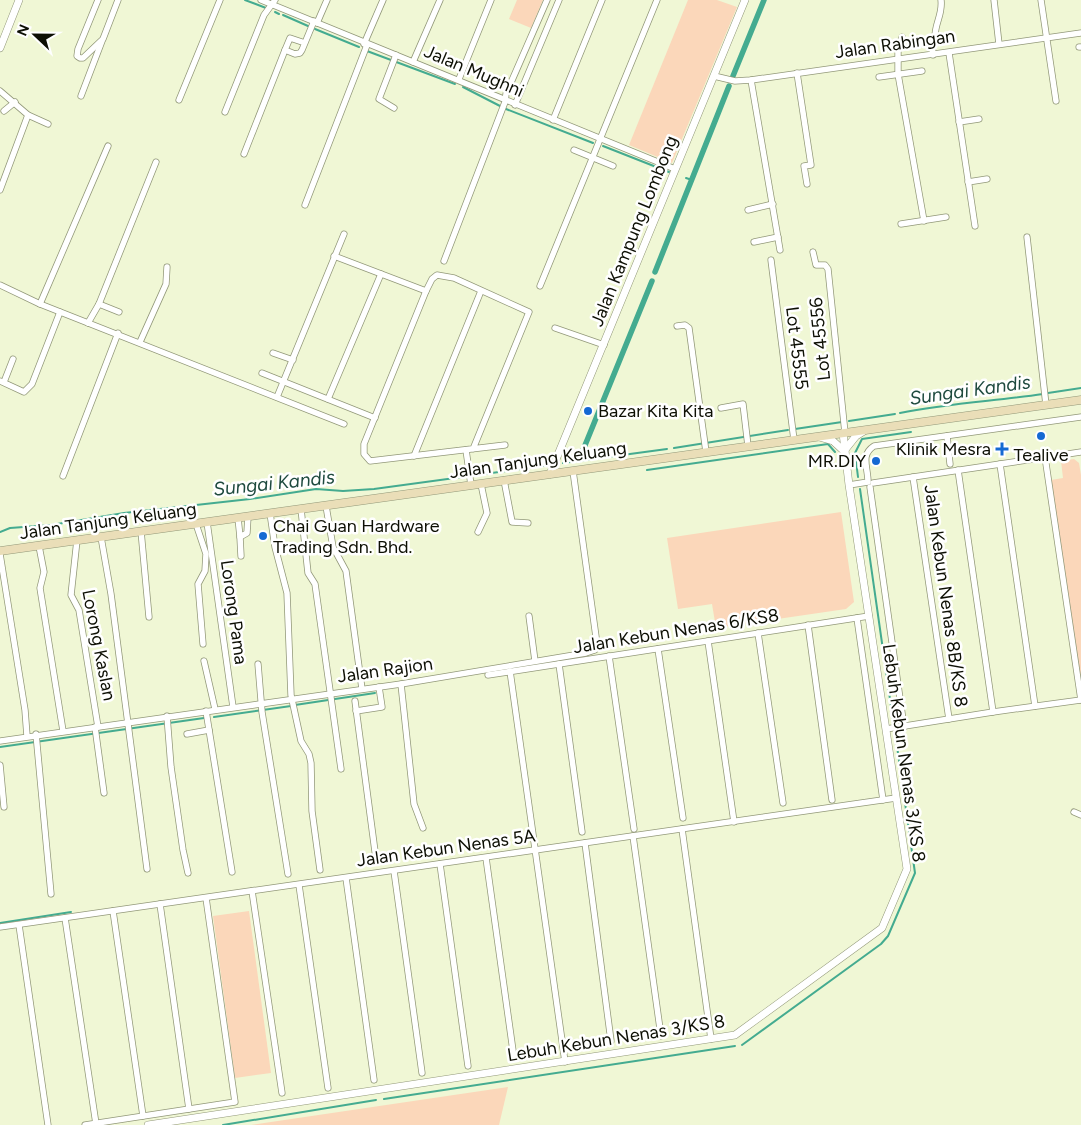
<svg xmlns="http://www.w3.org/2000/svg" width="1081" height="1125" viewBox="0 0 1081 1125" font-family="Figtree,sans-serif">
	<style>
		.green { fill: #fbd7ba }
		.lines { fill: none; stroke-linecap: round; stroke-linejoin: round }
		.stream { stroke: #44ab90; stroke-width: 2 }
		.canal { stroke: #44ab90; stroke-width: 5.5 }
		.minor-casing { stroke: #929879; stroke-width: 7 }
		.tertiary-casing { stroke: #929879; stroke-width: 8 }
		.secondary-casing { stroke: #929879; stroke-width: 9 }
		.minor { stroke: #fff; stroke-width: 5.5 }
		.tertiary { stroke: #fff; stroke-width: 7 }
		.secondary { stroke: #eadeb8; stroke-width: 8 }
		.poi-dot { fill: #1569d3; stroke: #fff; stroke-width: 2 }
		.labels { text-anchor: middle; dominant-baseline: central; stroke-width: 5; stroke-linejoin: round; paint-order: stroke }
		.street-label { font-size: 18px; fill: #0d0f04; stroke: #fff }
		.poi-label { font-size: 18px; fill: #0d0f04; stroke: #fff; text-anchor: start }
		.water-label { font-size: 19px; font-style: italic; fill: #1e4a3e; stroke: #fff }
	</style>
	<rect width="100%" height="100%" fill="#f0f7d5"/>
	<!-- green -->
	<g class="green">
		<path d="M517,0h26l-12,28 -22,-9z"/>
		<path d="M688,0h29l20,7 -65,156 -43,-18z"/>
		<path d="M1074,459l5,4 2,12v204l-30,-199 12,-2 -2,-17z"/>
		<path d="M841,512l13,90 -8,7 -130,19 -4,-24 -34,5 -11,-71z"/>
		<path d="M249,911l22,162 -36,5 -22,-162z"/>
		<path d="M508,1087l-9,38h-248z"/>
	</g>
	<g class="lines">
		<!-- stream -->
		<g class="stream">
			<path d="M245,0l21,8"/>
			<path d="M275,12l4,2"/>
			<path d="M283,15l25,11"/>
			<path d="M315,29l44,18"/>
			<path d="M367,51l88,33"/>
			<path d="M463,87l37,19"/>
			<path d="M506,109l87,34"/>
			<path d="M603,146l66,26"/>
			<path d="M686,178l6,2"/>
			<path d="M1048,393l33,-5"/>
			<path d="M900,413c48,-10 96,-12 143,-19"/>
			<path d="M849,421l46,-7"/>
			<path d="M795,429l47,-7"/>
			<path d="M674,448l114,-18"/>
			<path d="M563,463l104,-14"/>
			<path d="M647,470l181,-26 7,8"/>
			<path d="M858,477l-3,-24 7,-14 49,-7"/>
			<path d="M860,489l33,231"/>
			<path d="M0,532l10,-4 41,-3 73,-12 126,-14 66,-10 27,2 31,-2 176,-24"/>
			<path d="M295,705l80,-12"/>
			<path d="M214,717l77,-11"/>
			<path d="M0,747l204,-29"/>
			<path d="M0,923l71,-11"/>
			<path d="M742,1045l139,-101 7,-8 27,-63 -19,-134"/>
			<path d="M384,1099l351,-53"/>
			<path d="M223,1125l153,-25"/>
		</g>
		<!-- canal -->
		<g class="canal">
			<path d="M733,76l31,-76"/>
			<path d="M655,272l74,-186"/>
			<path d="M579,460l73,-179"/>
		</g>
		<defs>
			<g id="minor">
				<path d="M98,0l-20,49 -1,7 3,2h3l20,-19 15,-39"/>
				<path d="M261,0l414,169"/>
				<path d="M994,0l5,44"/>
				<path d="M1041,0l15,101"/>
				<path d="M317,23l10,-23"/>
				<path d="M902,37l-4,13v24l26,147"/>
				<path d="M305,43l-15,-5 -5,12 10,4 5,-1 2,-3 12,-29"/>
				<path d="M364,44l19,-44"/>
				<path d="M1079,47h2"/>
				<path d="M949,53l26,173"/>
				<path d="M933,55l-1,-13 3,-3c-1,-15 8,-24 6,-39"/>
				<path d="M413,62l27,-62"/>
				<path d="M797,73l14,92 -7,1 3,18"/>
				<path d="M714,76l21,5 16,-1 330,-47"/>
				<path d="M879,77l43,-6"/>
				<path d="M459,79l32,-79"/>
				<path d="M751,80l29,170"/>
				<path d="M0,91l28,24 20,9"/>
				<path d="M81,96l21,-55"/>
				<path d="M179,100l41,-100"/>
				<path d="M515,105l44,-105"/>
				<path d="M394,108l-15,-9 17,-44"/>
				<path d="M4,111l11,-9"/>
				<path d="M225,112l39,-97 11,-15"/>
				<path d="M553,120l49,-120"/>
				<path d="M959,122l20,-3"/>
				<path d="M574,150l39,16"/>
				<path d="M244,154l41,-104"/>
				<path d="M968,182l19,-3"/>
				<path d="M0,190l28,-75"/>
				<path d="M305,205l62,-160"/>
				<path d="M748,210l25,-6"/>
				<path d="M901,224l45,-7"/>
				<path d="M1027,237l19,168"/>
				<path d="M754,242l24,-5"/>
				<path d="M813,252l3,13h9l3,4 17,164"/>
				<path d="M334,256l92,35"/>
				<path d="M771,260l23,180"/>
				<path d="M444,261l61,-159 1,-8 41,-94"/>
				<path d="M0,285l40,19 304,120"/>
				<path d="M540,286l117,-286"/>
				<path d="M40,304l68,-158"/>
				<path d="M99,304l20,8"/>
				<path d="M88,323l11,-19 57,-142"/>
				<path d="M677,326l8,-1 4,3 17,124"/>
				<path d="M555,328l49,17"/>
				<path d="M140,342l26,-58 1,-17"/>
				<path d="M273,353l20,7"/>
				<path d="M262,373l113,45"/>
				<path d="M0,381l24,11 8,-8 28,-72"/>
				<path d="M4,382l9,-23"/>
				<path d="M277,397l67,-163"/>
				<path d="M328,399l53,-125"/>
				<path d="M721,408l22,-4 5,42"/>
				<path d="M947,436l3,28"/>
				<path d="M473,449l56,-137 -75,-34 -17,-3 -5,4 -6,12 -62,153v10l6,7 135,-16"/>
				<path d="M466,450l5,35"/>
				<path d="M414,456l67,-165"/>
				<path d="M1045,457l36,243"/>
				<path d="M1000,464l35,242"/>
				<path d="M958,470l35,242"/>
				<path d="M63,476l55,-143"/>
				<path d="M913,477l36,242"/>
				<path d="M504,480l8,42 16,1"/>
				<path d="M873,483l208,-31"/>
				<path d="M849,485l19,-3c0,-15 -8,-27 6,-36l207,-29"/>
				<path d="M870,487l34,240"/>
				<path d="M326,506l7,41 13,24 16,118"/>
				<path d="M301,509l7,64 7,11 26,185"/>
				<path d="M270,513l5,34 12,46 4,102 10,46 8,13 2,9 1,48 8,59"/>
				<path d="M238,518l2,19 7,-4 1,-17"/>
				<path d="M207,522l26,185"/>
				<path d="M196,524l10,30 -1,17 -7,13 5,60"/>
				<path d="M141,531l8,86"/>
				<path d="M478,532l9,-19 -6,-29"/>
				<path d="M101,537l10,57 36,275"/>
				<path d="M240,537l1,19"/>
				<path d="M77,540l-6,55 8,15 19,117"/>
				<path d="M39,546l5,26 -4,16 23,143"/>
				<path d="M0,554l25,156 2,26"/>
				<path d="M529,616l6,45"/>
				<path d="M857,618l26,182"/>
				<path d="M808,625l24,175"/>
				<path d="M758,633l25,170"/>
				<path d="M708,641l26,181"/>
				<path d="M658,649l25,169"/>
				<path d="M609,656l25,173"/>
				<path d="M204,661l11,48"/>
				<path d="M258,664l4,48 26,162"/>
				<path d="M559,664l23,168"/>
				<path d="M510,671l55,391"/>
				<path d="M488,675l381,-59"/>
				<path d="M401,684l13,120 9,24"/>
				<path d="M355,701l21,158"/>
				<path d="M206,711l26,161"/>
				<path d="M356,711l26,-4 -3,-20"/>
				<path d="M167,716l4,51 12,83 5,23"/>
				<path d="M95,727l9,66"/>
				<path d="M886,729l107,-17 88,-12"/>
				<path d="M36,734l15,160"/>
				<path d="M187,734l22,-4"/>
				<path d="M0,741l401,-57 185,-31 9,-3 2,-6 -24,-173"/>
				<path d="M0,765l4,42"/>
				<path d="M1074,812l7,3"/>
				<path d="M682,829l29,210"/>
				<path d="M633,836l28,200"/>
				<path d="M585,843l26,198"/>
				<path d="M486,858l28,200"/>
				<path d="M440,864l28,202"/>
				<path d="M394,871l28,202"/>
				<path d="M346,878l28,202"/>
				<path d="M299,885l29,203"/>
				<path d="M252,891l30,202"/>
				<path d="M160,904l29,205"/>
				<path d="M113,911l30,205"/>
				<path d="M65,918l31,206"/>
				<path d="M19,925l29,200"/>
				<path d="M0,927l896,-129"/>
				<path d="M85,1125l150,-23 -29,-204"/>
			</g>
			<g id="tertiary">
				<path d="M0,48l19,-48"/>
				<path d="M819,437l14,4 11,10"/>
				<path d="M844,451l12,-15 8,-5"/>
				<path d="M550,474l195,-474"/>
				<path d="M148,1125l587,-90 147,-107 25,-59 -58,-384 -6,-52"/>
			</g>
			<path id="secondary" d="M0,551l1081,-151"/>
		</defs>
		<!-- minor casing -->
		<use href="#minor" class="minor-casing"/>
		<!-- tertiary casing -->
		<use href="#tertiary" class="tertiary-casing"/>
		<!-- secondary casing -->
		<use href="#secondary" class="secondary-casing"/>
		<!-- minor -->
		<use href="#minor" class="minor"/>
		<!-- tertiary -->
		<use href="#tertiary" class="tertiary"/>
		<!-- secondary -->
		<use href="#secondary" class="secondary"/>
	</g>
	<!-- markers -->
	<g class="poi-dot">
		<circle cx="588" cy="411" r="5"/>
		<circle cx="1041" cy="436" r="5"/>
		<path d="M999.5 441.5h5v5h5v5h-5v5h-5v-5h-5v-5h5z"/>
		<circle cx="876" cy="461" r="5"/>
		<circle cx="263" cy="536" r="5"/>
	</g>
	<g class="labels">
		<!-- street labels -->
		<g class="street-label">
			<text transform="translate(895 44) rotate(-8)">Jalan Rabingan</text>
			<text transform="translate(474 71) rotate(23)">Jalan Mughni</text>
			<text transform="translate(634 231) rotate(-68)">Jalan Kampung Lombong</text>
			<text transform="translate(820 339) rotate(-96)">Lot 45556</text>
			<text transform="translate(797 348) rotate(83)">Lot 45555</text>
			<text transform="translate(538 460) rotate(-8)">Jalan Tanjung Keluang</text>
			<text transform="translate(108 521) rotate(-8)">Jalan Tanjung Keluang</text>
			<text transform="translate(946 596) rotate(82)">Jalan Kebun Nenas 8B/KS 8</text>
			<text transform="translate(234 612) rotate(82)">Lorong Pama</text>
			<text transform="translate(676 631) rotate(-9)">Jalan Kebun Nenas 6/KS8</text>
			<text transform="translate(99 645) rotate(79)">Lorong Kaslan</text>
			<text transform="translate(385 670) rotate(-8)">Jalan Rajion</text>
			<text transform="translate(904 753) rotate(82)">Lebuh Kebun Nenas 3/KS 8</text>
			<text transform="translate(446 848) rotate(-8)">Jalan Kebun Nenas 5A</text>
			<text transform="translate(616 1038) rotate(-9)">Lebuh Kebun Nenas 3/KS 8</text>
		</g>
		<!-- poi labels -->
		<g class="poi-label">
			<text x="598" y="411">Bazar Kita Kita</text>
			<text x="991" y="449" text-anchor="end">Klinik Mesra</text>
			<text x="1041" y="455" text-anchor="middle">Tealive</text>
			<text x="866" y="461" text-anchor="end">MR.DIY</text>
			<text x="273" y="526">Chai Guan Hardware<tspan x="273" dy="21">Trading Sdn. Bhd.</tspan></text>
		</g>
		<!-- water labels -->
		<g class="water-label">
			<text transform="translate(970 390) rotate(-8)">Sungai Kandis</text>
			<text transform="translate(274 483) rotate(-6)">Sungai Kandis</text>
		</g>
	</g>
	<!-- north arrow -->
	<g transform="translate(35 35) rotate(292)" stroke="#ffffff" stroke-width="4" paint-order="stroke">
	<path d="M0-4L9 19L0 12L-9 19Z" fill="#0d0f04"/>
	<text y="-8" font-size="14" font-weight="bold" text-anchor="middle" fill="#0d0f04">N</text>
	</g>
</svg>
